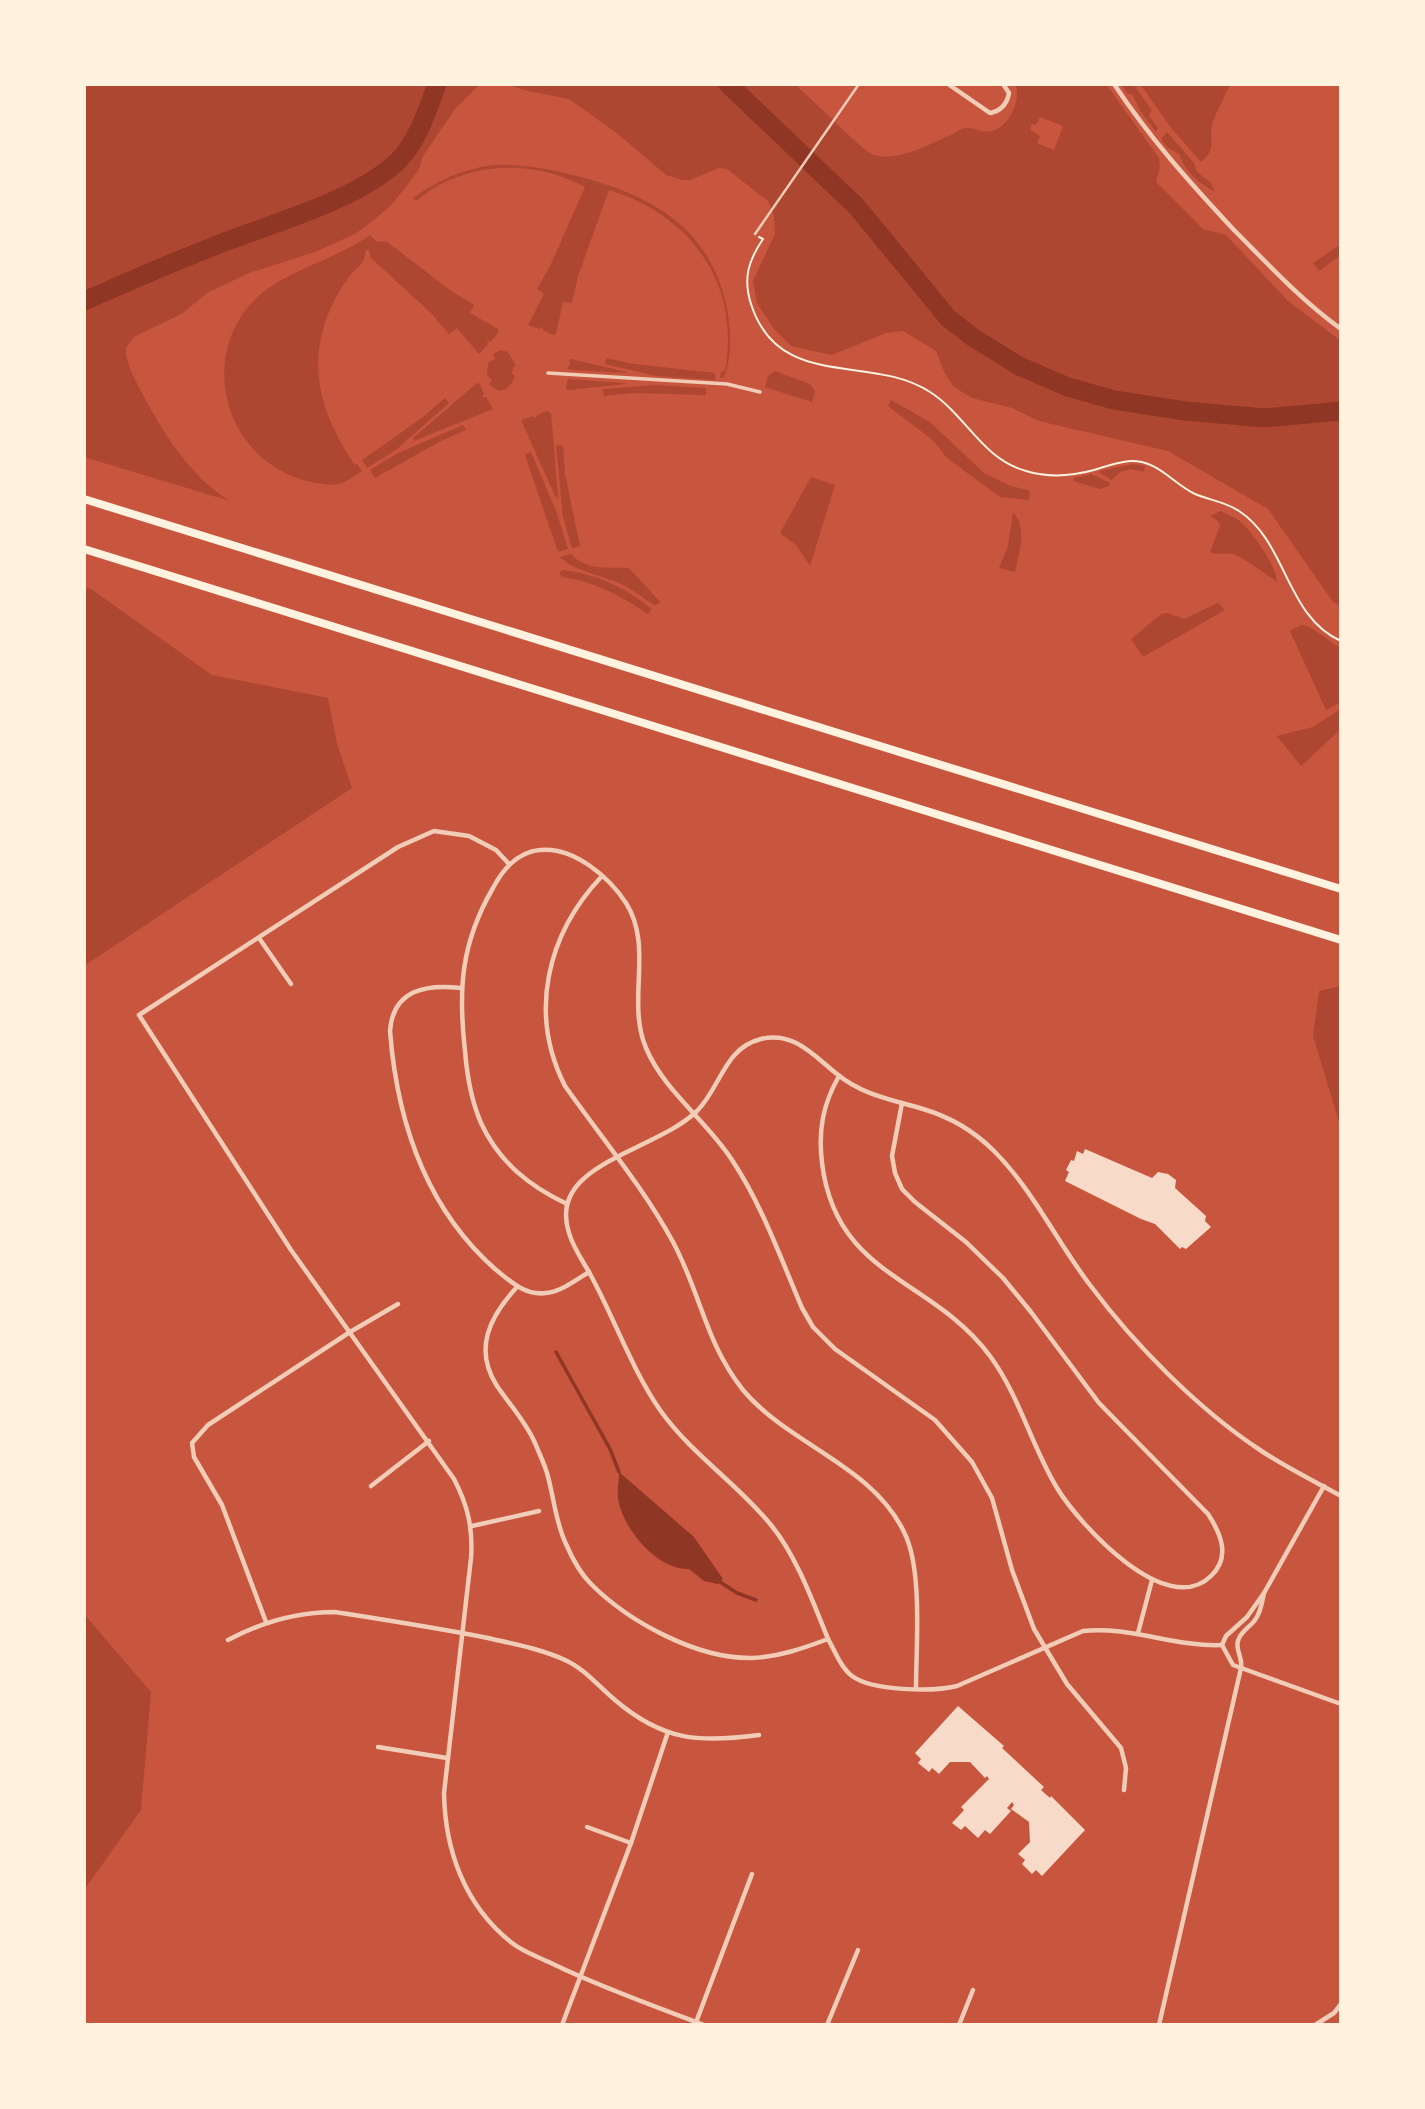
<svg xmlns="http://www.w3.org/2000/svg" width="1425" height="2109" viewBox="0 0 1425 2109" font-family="'Archivo Narrow',sans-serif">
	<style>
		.green { fill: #ae4732; fill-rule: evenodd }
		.water { fill: #8f3625 }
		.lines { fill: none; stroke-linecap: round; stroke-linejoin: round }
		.stream { stroke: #8f3625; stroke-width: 3.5 }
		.river { stroke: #8f3625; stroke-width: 19 }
		.building { fill: #f7dbc8 }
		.path { stroke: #fff3e0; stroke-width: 2 }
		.service { stroke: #f1ccb7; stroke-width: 2.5 }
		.pedestrian { stroke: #f1ccb7; stroke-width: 3.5 }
		.minor { stroke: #f1ccb7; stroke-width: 4.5 }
		.motorway { stroke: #fff3e0; stroke-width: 8 }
	</style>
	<rect width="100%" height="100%" fill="#c8553d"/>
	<!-- green -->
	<g class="green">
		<path d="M84,84h396l-25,25 -32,47 -4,13 -10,14 -17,21 -18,16 -19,14 -40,18 -66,21 -42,20 -24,20 -49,24 -8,11c-1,14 8,29 14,41 21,41 49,87 90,112l-146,-44z"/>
		<path d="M506,84h288c15,11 70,69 80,71 25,7 55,-11 77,-20 4,-2 10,-6 14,-7 9,-1 17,5 27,3 17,-4 30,-32 23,-47h91l53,74 1,9 -4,15 47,47 23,6 62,66 53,40v265l-8,-4 -65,-93 -100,-58 -129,-30 -27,-13 -40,-10 -18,-11 -9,-13 -9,-23 -33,-20 -17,2 -54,22 -41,-9 -17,-17 -17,-26 -4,-22 22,-47 -1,-19 -6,-14 -41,-32 -8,-1 -29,12h-7l-17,-5 -48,-41 -49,-35 -41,-8zM1040,117l23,9 -9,24 -17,-7 3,-7 -10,-6 2,-6 4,1z"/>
		<path d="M1121,84h12l19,26 -3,5 9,13 -2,4 -16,-22 -8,-16h-4z"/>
		<path d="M1140,84h90c-5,13 -12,24 -17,37 -6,16 6,27 -12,41l-29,-33z"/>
		<path d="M1167,132l27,31 3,9 14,11 4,9c-16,-9 -29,-19 -36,-38l-11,-6 -7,-9z"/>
		<path d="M494,165c33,-1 62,5 94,14 68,19 121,51 138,125 5,24 7,50 -2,73l-4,2 1,-7 4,-1c16,-87 -34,-156 -116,-181l-31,86 -6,27 -9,-1 -7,32 -3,1 -10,-5 -1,-4 -2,3 -12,-4 16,-31 -7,-5 14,-25 34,-77c-54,-29 -121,-26 -169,14l-3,-3c26,-18 49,-29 81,-33z"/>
		<path d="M370,235l7,7 9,-1 64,49 24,15 -4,8 28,16 1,3 -9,10 -3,-2 1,4 -9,10 -22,-26 -8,6 -18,-21 -60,-55 -2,-8h-3c-1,3 -1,7 -2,10 -2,4 -8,9 -11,12 -7,8 -13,18 -18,27 -31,60 -16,113 20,166l2,-1 5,7c-7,4 -15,11 -23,13 -13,2 -30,-2 -42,-6 -67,-24 -95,-107 -53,-166 30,-41 86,-48 126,-77z"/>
		<path d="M1341,244v11l-22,16 -6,-8z"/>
		<path d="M500,350l8,2 8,14 -3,1 -1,7 3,2c-3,9 -8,14 -17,15l-9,-7 3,-4 -5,-5 1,-12 7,-4 -2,-5z"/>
		<path d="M606,358l28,6 81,9v7l-59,-4 -51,-12z"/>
		<path d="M571,359l55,13 1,1 -57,-3 -3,-2 3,-4 -1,-4z"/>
		<path d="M775,371l35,13 5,7 -3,11 -47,-15 3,-11z"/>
		<path d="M568,379l57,4 1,1 -58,6 -2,-2z"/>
		<path d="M477,383l3,1 4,10 -2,3h4l7,12 -79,32 -1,-3z"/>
		<path d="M655,385l51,3v7l-73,-2 -29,3 -1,-7z"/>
		<path d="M445,398l4,5 -53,47 -29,18 -5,-8 61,-43z"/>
		<path d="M891,400l39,22 54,51 27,13 19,5 -1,9 -29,-3 -53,-39 -13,-17 -46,-35z"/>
		<path d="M547,411l4,2 7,83 -2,2 -35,-78 13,-4 1,3 2,-4z"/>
		<path d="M463,425l3,5 -27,12 -64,36 -5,-8 28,-17z"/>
		<path d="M563,445l2,29 15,72 -8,2 -9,-31 -7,-71z"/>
		<path d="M531,452l25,59 12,38 -10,3 -33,-97z"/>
		<path d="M1133,464l13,2 -3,6c-12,-5 -23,-3 -31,8l-12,-7v-2z"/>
		<path d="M1091,474l19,9 -1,3 -9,3 -27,-8 1,-3z"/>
		<path d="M811,477l24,8 -25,81 -13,-20 -17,-13z"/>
		<path d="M1221,511c5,3 11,5 16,8 13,9 40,47 40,63 -13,-9 -32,-24 -44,-28 -8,-2 -15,2 -23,-2l10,-26 -2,-5 -8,-5z"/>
		<path d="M1013,512c15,17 6,40 2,60l-16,-4 9,-22z"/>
		<path d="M571,554c15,17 37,13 58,14l32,35 -7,2c-11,-7 -22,-16 -33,-21 -17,-8 -50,-14 -61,-27z"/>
		<path d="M562,570c33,3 64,18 90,39l-4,5c-27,-18 -54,-33 -86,-37l-3,-4z"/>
		<path d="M84,587l7,2 121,86 116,23 9,46 15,44 -268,178z"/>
		<path d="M1218,603l7,7 -82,47 -12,-18 30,-25 6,-1 17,6z"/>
		<path d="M1301,625c11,0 28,17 40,23v54l-15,8 -36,-79z"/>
		<path d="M1339,710l2,2v17l-40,37 -24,-30 36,-9z"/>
		<path d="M1341,986v142l-28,-92 6,-45z"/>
		<path d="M84,1614l67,78 -10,118 -57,80z"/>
	</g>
	<!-- water -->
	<path class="water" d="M619,1472l75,65 29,42 -5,5 -14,-3 -15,-12c-32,1 -66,-40 -71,-70 -1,-8 1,-19 1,-27z"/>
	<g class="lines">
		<!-- stream -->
		<g class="stream">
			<path d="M556,1352l54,97 9,23"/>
			<path d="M720,1582l17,11 19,7"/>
		</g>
		<!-- river -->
		<g class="river">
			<path d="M728,84l129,123 91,111 23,18 48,30 49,21 46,13 71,11 80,7 76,-7"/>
			<path d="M84,301c46,-20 91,-40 138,-58 52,-20 138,-44 177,-83 19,-20 29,-51 38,-76"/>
		</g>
	</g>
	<!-- building -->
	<g class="building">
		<path d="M1085,1149l67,29 6,-6 10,2 8,6 -1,8 31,28 -1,5 6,6 -25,22 -4,-2 -2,2 -25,-25 -14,-5 -76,-38 4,-9 -3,-2 5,-10 3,1 3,-10 6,3z"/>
		<path d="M958,1706l46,40 -2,2 42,39 -3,3 9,8 1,-2 34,34 -43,46 -6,-6 -4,4 -10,-10 3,-4 -7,-6 12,-12 -1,-20 -18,-13 3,-4 -2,-3 -5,6 4,3 -21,23 -5,-4 -7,8 -13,-12 -4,4 -9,-7 12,-13 -3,-3 28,-28 -2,-3 -2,2 -15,-16h-20l-11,12 -7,-6 -3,4 -11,-9 3,-4 -6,-6z"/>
	</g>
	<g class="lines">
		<!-- path -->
		<path class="path" d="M759,237l4,2c-15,22 -20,40 -12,65 28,88 120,49 179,88 36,23 52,67 96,79 23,7 46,5 68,-1 12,-4 24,-8 36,-9 28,-1 42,22 65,33 14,6 31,8 44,17 48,31 47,106 102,130"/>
		<!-- service -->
		<path class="service" d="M755,234l104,-150"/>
		<!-- pedestrian -->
		<path class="pedestrian" d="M548,373l179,11 33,8"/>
		<!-- minor -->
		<g class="minor">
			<path d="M948,84l42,29c11,-2 17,-9 19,-20l-6,-9"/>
			<path d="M1114,84c35,53 76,99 120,146 35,35 67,70 107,99"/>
			<path d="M509,864l-13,-14 -27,-14 -35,-5 -36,16 -259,168 152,235 163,229c14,27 19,49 17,79l-27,235c1,58 21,113 68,150 13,10 29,15 43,22 48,23 99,41 149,60"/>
			<path d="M602,876c-55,58 -74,137 -37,210 36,51 78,101 108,156 28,52 32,100 70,148 46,55 129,75 161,142 19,37 12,114 12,157"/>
			<path d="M259,938l32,46"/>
			<path d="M461,988c-34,-4 -68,1 -71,43 7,90 35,176 105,238 15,12 30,27 51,24 16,-2 30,-13 43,-21 -7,-12 -16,-25 -20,-39 -15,-46 28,-66 62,-83 23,-12 47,-21 66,-39 24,-24 27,-63 64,-72 33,-8 53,17 76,35 25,21 56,26 86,35 27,8 51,22 71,42 39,39 63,91 96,134 44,59 108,124 170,165 25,17 54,31 81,46"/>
			<path d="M839,1076c-16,28 -21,54 -17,87 14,115 110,114 168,193 30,41 41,89 67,132 22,36 109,132 154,88 20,-19 10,-42 -3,-62l-109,-111 -68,-91 -28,-34 -37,-36 -51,-40 -13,-13 -7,-16 -3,-17 10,-53"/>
			<path d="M567,1204c-38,-18 -68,-42 -86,-81 -10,-23 -14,-47 -16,-72 -7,-62 -4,-108 28,-163 10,-19 24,-36 47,-38 33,-4 69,27 86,53 28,44 0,98 20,145 18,43 61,73 86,112 30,45 49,99 70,148l11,19 22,22 100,71 37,42 20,36 20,72 22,59 33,55 54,64 5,20 -2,22"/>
			<path d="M517,1287c-27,29 -44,62 -20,99 13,19 29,36 38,57 4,10 9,20 12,30 7,24 8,48 19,71 6,14 14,29 25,40 38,38 106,75 161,74 27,-1 52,-10 76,-19 -15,-37 -32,-84 -57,-114 -34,-42 -79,-70 -111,-115 -29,-42 -46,-93 -71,-138"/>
			<path d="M371,1486l58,-45"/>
			<path d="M1324,1486l-60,107 -17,24 -21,19 -4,9 11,20 108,39"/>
			<path d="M472,1526l67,-15"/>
			<path d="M266,1622l-44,-117 -28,-48 -2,-14 16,-18 142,-93 48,-28"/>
			<path d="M1138,1633l14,-53"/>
			<path d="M828,1639c7,12 13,29 24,37 20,15 81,16 105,10l126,-55c47,-5 92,16 139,14"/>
			<path d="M228,1640c34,-18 69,-28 107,-28 51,8 103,16 153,26 26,6 53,11 77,22 20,9 34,27 50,40 48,41 84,43 144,35"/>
			<path d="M378,1747l69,11"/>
			<path d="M587,1827l44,16"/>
			<path d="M562,2025l69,-182 37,-111"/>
			<path d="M695,2025l57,-151"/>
			<path d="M827,2025l31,-75"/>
			<path d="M959,2025l14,-35"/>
			<path d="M1159,2025l82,-357c2,-11 -6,-18 -3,-27 2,-9 12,-14 17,-21 6,-8 7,-18 9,-27"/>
			<path d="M1315,2025l19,-12 7,-9"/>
		</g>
		<!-- motorway -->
		<g class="motorway">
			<path d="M84,499l1257,390"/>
			<path d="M84,549l1257,391"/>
		</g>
	</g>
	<!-- border -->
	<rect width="1425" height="2109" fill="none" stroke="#fff3e0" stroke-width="172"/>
</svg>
